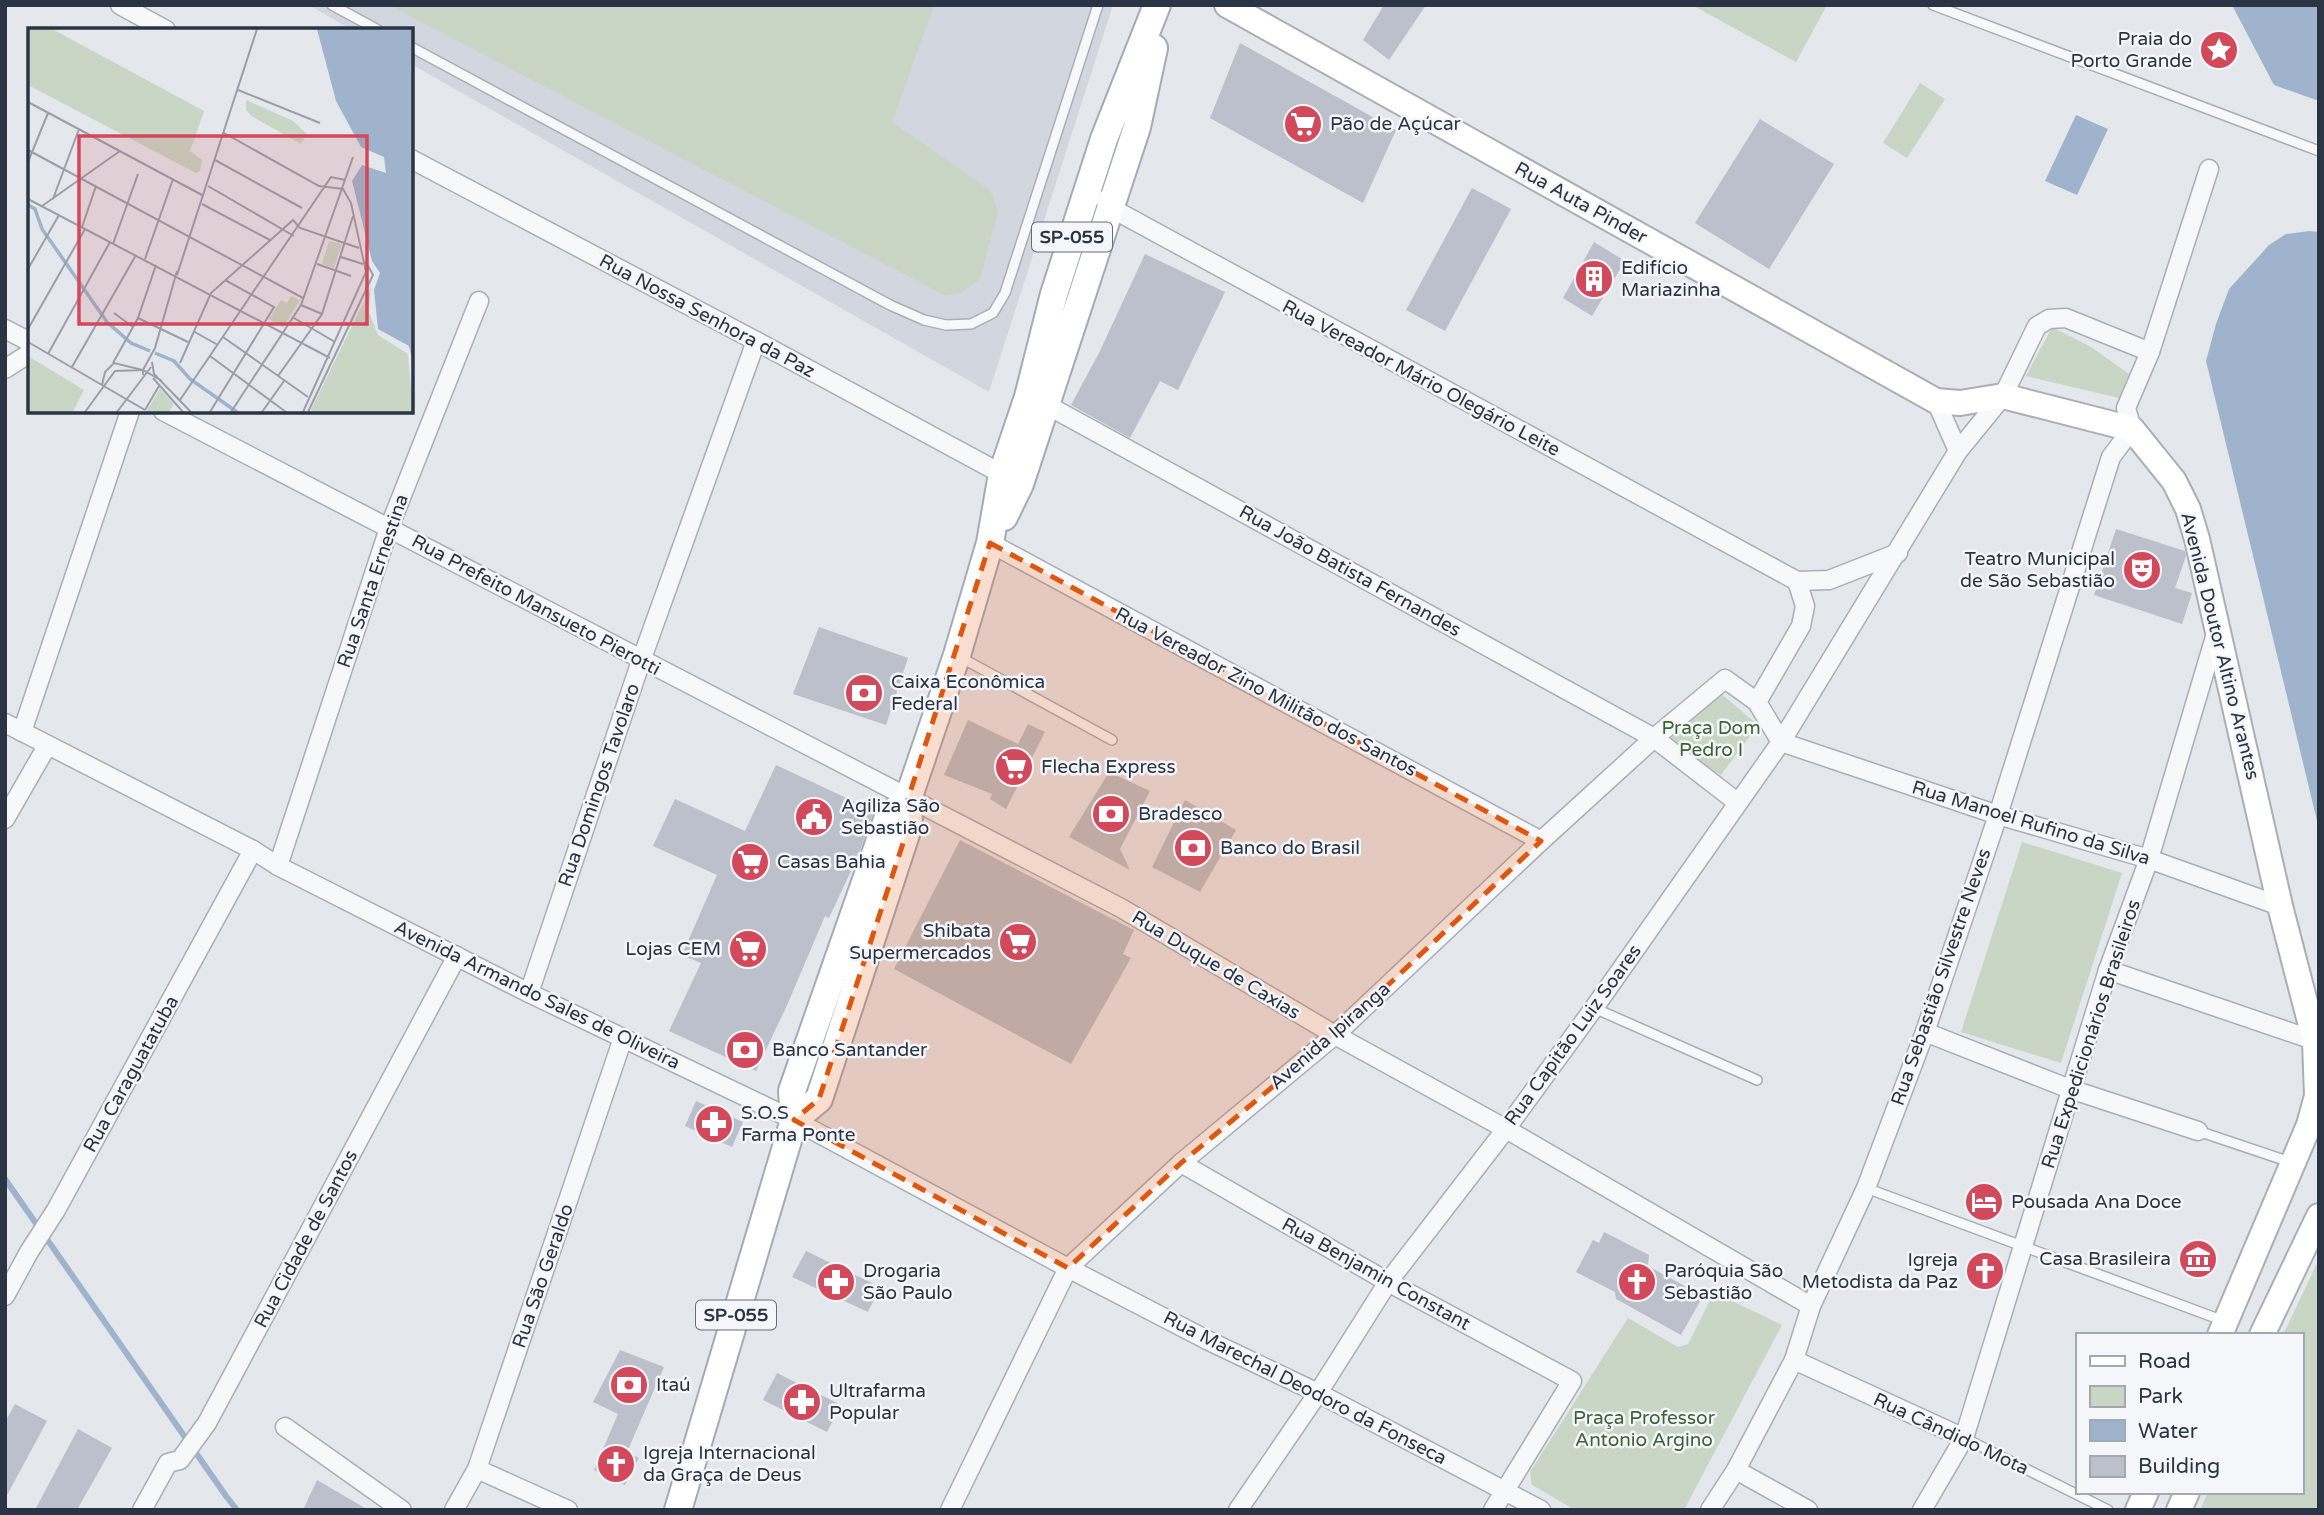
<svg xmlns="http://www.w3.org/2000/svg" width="2324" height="1515" viewBox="0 0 2324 1515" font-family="'Varela Round',sans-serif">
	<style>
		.built { fill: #d2d6de }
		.green { fill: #c9d6c5 }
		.water { fill: #9fb4cc }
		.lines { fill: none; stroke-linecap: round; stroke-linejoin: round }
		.stream { stroke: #9fb4cc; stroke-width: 6 }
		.building { fill: #bbc0ca }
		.lane-casing { stroke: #a9aeb7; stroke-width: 12 }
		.street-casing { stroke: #a9aeb7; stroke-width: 21 }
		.secondary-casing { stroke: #a9aeb7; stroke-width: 28 }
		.primary-casing { stroke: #a3abb8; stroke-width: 30 }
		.lane { stroke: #f7f8fa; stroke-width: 9 }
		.street { stroke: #f7f8fa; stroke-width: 18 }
		.secondary { stroke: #fff; stroke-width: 24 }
		.primary { stroke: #fff; stroke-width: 26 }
		.marked { fill: #df570f; fill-opacity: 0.2; stroke: #df570f; stroke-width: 5; stroke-dasharray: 14 9; stroke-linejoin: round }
		.labels { text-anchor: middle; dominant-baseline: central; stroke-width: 5; stroke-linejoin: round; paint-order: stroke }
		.shield { fill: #f4f6f9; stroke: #676e7b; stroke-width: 2 }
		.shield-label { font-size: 18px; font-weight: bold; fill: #2b3445 }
		.poi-label { font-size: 19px; fill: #2b3445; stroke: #f4f6f9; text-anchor: start }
		.street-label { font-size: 19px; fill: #2b3445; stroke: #f4f6f9 }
		.park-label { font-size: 19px; fill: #3f6138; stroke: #f4f6f9 }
		.inset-river { fill: none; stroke: #9fb4cc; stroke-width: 3.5 }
		.inset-road { fill: none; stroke: #9a9fa9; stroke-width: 2 }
		.view { fill: #d1495b; fill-opacity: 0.15; stroke: #d1495b; stroke-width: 3.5 }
		.inset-edge { fill: none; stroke: #2b3445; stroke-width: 3.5 }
	</style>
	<rect width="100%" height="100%" fill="#e4e7ec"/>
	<!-- built -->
	<path class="built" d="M309,5h804l-124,387 -578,-328v-34h-59z"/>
	<!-- green -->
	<g class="green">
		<path d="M389,5h545l-42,117 98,68 8,21 -18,68 -18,13 -16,4z"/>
		<path d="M1692,5h135l-31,57z"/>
		<path d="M1920,83l25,16 -38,59 -24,-15z"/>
		<path d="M2052,327l39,20 38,27 -10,24 -93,-22z"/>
		<path d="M1718,691l40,34 -37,50 -61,-26z"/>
		<path d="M2022,842l100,31 -61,190 -100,-31z"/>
		<path d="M2319,1259v251h-119l8,-18h93v-157h-18z"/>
		<path d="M1714,1292l68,33 -98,185h-109l-43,-25 -2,-13 98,-154 50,29 10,-3z"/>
	</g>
	<!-- water -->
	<g class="water">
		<path d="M2232,5h87v96l-45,-16z"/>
		<path d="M2076,115l32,14 -31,66 -32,-14z"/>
		<path d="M2310,231l9,1v597l-113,-468 10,-37 13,-35 40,-44 17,-11z"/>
	</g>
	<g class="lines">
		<!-- stream -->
		<path class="stream" d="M5,1179l221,317 11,14"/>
	</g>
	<!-- building -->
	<g class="building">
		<path d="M1384,5h42l-37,55 -26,-20z"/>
		<path d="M1240,43l156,87 -33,73 -153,-85z"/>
		<path d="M1760,119l74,45 -65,105 -74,-46z"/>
		<path d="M1472,188l39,21 -66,122 -39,-21z"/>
		<path d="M1594,242l31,19 -33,55 -29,-18z"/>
		<path d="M1145,254l80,38 -47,98 -18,-9 -30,57 -59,-33 28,-52z"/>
		<path d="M2116,529l69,22 1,5 -11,32 17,5 -10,31 -88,-29z"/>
		<path d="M819,627l89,31 -22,67 -93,-31z"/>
		<path d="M968,720l50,24 10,-20 17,8 -39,77 -16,-10 2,-5 -48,-19z"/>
		<path d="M776,765l98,46 -16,45 -29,62 -4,-2 -37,87 -32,68 -87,-40 32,-68 -19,-8 35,-80 -64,-29 22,-47 70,32z"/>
		<path d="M1109,772l41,19 -30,58 10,21 -61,-33z"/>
		<path d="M1185,800l51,30 -36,62 -48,-25z"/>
		<path d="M960,840l174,90 -11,24 8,4 -60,106 -177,-95z"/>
		<path d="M696,1101l47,21 -11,25 -47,-21z"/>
		<path d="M1604,1232l45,23 -1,11 55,30 -22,39 -65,-36 -1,-7 -39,-20 17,-32 6,3z"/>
		<path d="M806,1251l74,36 -12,25 -76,-35z"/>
		<path d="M620,1350l44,17 -37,85 12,6 -14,27 -31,-15 24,-56 -25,-12z"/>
		<path d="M777,1373l64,32 -14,27 -64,-32z"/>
		<path d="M15,1404l32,17 -42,78v-77z"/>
		<path d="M78,1429l34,19 -35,62h-42z"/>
		<path d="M317,1480l48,28 -62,2z"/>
	</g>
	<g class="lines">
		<defs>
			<g id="lane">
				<path d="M332,5l46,25"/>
				<path d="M1933,5l386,146"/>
				<path d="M411,47l479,258 34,15 22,5 25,-1 22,-11 12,-20 93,-288"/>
				<path d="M958,656l154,84"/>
				<path d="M1594,1008l163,72"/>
				<path d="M2198,1131l95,32"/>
				<path d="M1866,1188l358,133"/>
				<path d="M1964,1438l144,72"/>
			</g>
			<g id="street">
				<path d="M120,5l46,25"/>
				<path d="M411,159l345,182 246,133"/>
				<path d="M1105,200l6,8 686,373 32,-1 69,-27"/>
				<path d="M5,329l25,13"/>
				<path d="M5,369l25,-16"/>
				<path d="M1936,401l22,50"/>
				<path d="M1045,404l609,334 83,64"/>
				<path d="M163,411l958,497 214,127 171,94 305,177"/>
				<path d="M990,543l551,298"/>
				<path d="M1757,702l44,-76 4,-20 -8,-25"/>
				<path d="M5,723l248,127 25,16 251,127 265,127 274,148 141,73 109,52 223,117"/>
				<path d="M22,732l108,-321"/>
				<path d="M5,819l42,-73"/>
				<path d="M278,866l111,-338 90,-227"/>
				<path d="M2108,970l211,72"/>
				<path d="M529,993l112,-332 115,-320"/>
				<path d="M1925,1032l145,57 128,42"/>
				<path d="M1181,1163l207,119 184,99 -79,129"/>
				<path d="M5,1296l24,-44 27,-42 197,-360"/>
				<path d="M1794,1360l170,78"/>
				<path d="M285,1427l117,83"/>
				<path d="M477,1469l91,41"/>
				<path d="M1736,1470l72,40"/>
				<path d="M142,1510l26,-47 12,-3 27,-37 250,-467"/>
				<path d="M454,1510l23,-41 146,-431"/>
				<path d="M950,1510l118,-242 113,-105 154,-128 206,-194 113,-103 71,-59 32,23 24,40 217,73 151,44 131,47"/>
				<path d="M1238,1510l80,-117 70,-111 118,-153 88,-121 187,-266 177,-291 45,-55 34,-70 12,-7 17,-1 84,34"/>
				<path d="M1710,1510l26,-40 58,-110 17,-54 55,-118 59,-156 73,-217 113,-358 21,-28 -6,-21 24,-56 59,-183"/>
				<path d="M1922,1510l42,-72 144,-468 41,-111 68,-229"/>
			</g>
			<g id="secondary">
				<path d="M1227,5l709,396 24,2 43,-7 129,33 42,52 14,28 9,30 83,367 35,135 2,55 -8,29 -89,210"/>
				<path d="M2262,1335l57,-119"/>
				<path d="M2138,1510l8,-18"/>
				<path d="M2179,1510l8,-18"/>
			</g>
			<g id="primary">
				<path d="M1004,517l16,-33 117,-357 17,-79"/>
				<path d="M794,1120l25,-21 90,-274 -1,-26 49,-144 33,-112 12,-69 26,-77 26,-103 50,-155 53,-134"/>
				<path d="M678,1510l116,-390 -2,-29 96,-274 20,-18"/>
			</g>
		</defs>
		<!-- lane casing -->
		<use href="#lane" class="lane-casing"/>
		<!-- street casing -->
		<use href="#street" class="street-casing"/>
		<!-- secondary casing -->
		<use href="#secondary" class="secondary-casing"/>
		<!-- primary casing -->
		<use href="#primary" class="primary-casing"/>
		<!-- lane -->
		<use href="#lane" class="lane"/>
		<!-- street -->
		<use href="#street" class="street"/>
		<!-- secondary -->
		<use href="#secondary" class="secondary"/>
		<!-- primary -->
		<use href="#primary" class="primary"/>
	</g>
	<!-- marked area -->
	<path class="marked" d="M990,543l551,298 -206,194 -154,128 -113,105 -274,-148 25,-21 90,-274 -1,-26z"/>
	<!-- icons -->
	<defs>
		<symbol id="sight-disc" viewBox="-11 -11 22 22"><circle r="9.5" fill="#d1495b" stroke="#f4f6f9"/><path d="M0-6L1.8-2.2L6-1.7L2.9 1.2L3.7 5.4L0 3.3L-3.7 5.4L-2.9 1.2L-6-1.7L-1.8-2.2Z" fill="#fff"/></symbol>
		<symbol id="supermarket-disc" viewBox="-11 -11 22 22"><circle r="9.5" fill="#d1495b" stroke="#f4f6f9"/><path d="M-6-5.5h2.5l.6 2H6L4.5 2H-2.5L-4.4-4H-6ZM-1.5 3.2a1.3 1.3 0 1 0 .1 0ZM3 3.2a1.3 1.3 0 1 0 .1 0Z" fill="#fff"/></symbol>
		<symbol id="building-disc" viewBox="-11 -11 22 22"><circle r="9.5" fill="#d1495b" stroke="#f4f6f9"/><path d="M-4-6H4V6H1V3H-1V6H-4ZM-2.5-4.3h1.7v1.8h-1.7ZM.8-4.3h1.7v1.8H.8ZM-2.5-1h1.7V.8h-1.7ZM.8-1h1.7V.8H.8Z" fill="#fff"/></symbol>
		<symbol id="theatre-disc" viewBox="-11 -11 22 22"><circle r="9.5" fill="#d1495b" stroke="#f4f6f9"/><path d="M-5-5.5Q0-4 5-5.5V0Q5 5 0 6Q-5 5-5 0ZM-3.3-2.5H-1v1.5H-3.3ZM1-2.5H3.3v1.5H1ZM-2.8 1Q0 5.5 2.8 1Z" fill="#fff"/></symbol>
		<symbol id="bank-disc" viewBox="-11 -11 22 22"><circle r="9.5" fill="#d1495b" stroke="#f4f6f9"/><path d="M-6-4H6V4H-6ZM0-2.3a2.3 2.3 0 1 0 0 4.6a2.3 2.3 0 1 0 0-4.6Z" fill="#fff"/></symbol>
		<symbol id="civic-disc" viewBox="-11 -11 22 22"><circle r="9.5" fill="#d1495b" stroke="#f4f6f9"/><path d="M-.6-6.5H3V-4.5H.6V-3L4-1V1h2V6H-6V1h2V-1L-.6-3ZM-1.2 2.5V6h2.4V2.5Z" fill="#fff"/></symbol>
		<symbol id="pharmacy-disc" viewBox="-11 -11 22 22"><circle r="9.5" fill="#d1495b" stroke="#f4f6f9"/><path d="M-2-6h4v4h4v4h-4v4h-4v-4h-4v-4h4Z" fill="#fff"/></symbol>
		<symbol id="hotel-disc" viewBox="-11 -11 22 22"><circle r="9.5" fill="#d1495b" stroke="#f4f6f9"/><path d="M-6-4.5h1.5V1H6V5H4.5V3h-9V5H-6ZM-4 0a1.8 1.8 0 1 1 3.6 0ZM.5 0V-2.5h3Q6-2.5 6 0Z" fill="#fff"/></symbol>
		<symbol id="museum-disc" viewBox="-11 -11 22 22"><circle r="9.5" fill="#d1495b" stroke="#f4f6f9"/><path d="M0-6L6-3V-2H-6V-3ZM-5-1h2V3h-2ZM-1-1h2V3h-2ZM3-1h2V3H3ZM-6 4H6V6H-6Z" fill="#fff"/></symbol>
		<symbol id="church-disc" viewBox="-11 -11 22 22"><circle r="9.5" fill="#d1495b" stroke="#f4f6f9"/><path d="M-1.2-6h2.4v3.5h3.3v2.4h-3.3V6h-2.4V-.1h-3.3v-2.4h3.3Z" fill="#fff"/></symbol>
	</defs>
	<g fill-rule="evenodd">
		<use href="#sight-disc" x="2197" y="28" width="44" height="44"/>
		<use href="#supermarket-disc" x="1281" y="102" width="44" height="44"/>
		<use href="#building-disc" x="1572" y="257" width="44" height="44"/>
		<use href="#theatre-disc" x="2120" y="548" width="44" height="44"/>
		<use href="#bank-disc" x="842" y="671" width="44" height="44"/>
		<use href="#supermarket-disc" x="992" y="745" width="44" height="44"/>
		<use href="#bank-disc" x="1089" y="792" width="44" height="44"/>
		<use href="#civic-disc" x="792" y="795" width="44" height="44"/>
		<use href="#bank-disc" x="1171" y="826" width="44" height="44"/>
		<use href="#supermarket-disc" x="728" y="840" width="44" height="44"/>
		<use href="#supermarket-disc" x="996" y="920" width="44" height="44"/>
		<use href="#supermarket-disc" x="726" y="927" width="44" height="44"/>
		<use href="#bank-disc" x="723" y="1028" width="44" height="44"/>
		<use href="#pharmacy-disc" x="692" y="1102" width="44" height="44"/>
		<use href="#hotel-disc" x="1962" y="1180" width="44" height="44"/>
		<use href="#museum-disc" x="2176" y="1237" width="44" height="44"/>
		<use href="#church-disc" x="1963" y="1249" width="44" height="44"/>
		<use href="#pharmacy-disc" x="814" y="1260" width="44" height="44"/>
		<use href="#church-disc" x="1615" y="1260" width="44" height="44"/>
		<use href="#bank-disc" x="607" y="1363" width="44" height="44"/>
		<use href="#pharmacy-disc" x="780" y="1380" width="44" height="44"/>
		<use href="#church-disc" x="594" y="1442" width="44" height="44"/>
	</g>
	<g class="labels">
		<!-- shield labels -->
		<g class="shield">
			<rect x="1032" y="222.5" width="80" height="29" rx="5"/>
			<rect x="696" y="1300.5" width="80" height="29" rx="5"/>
		</g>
		<g class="shield-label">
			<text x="1072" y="237">SP-055</text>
			<text x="736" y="1315">SP-055</text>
		</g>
		<!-- poi labels -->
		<g class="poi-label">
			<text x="2192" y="39" text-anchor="end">Praia do<tspan x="2192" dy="22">Porto Grande</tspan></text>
			<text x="1330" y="124">Pão de Açúcar</text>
			<text x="1621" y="268">Edifício<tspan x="1621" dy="22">Mariazinha</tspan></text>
			<text x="2115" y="559" text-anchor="end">Teatro Municipal<tspan x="2115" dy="22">de São Sebastião</tspan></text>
			<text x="891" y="682">Caixa Econômica<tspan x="891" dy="22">Federal</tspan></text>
			<text x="1041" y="767">Flecha Express</text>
			<text x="841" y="806">Agiliza São<tspan x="841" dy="22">Sebastião</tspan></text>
			<text x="1138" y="814">Bradesco</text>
			<text x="1220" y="848">Banco do Brasil</text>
			<text x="777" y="862">Casas Bahia</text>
			<text x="991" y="931" text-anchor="end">Shibata<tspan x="991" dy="22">Supermercados</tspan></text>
			<text x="721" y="949" text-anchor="end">Lojas CEM</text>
			<text x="772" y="1050">Banco Santander</text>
			<text x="741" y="1113">S.O.S<tspan x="741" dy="22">Farma Ponte</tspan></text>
			<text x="2011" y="1202">Pousada Ana Doce</text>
			<text x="2171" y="1259" text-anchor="end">Casa Brasileira</text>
			<text x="1958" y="1260" text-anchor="end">Igreja<tspan x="1958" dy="22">Metodista da Paz</tspan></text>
			<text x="863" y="1271">Drogaria<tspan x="863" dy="22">São Paulo</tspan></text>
			<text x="1664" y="1271">Paróquia São<tspan x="1664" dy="22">Sebastião</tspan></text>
			<text x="656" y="1385">Itaú</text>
			<text x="829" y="1391">Ultrafarma<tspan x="829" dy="22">Popular</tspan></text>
			<text x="643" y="1453">Igreja Internacional<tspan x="643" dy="22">da Graça de Deus</tspan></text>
		</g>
		<!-- street labels -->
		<g class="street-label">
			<text transform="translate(1581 203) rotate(29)">Rua Auta Pinder</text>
			<text transform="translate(707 316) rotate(28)">Rua Nossa Senhora da Paz</text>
			<text transform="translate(1421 378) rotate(28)">Rua Vereador Mário Olegário Leite</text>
			<text transform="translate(1350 571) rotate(29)">Rua João Batista Fernandes</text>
			<text transform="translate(373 581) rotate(-71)">Rua Santa Ernestina</text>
			<text transform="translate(536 605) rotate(28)">Rua Prefeito Mansueto Pierotti</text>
			<text transform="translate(2220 646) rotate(76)">Avenida Doutor Altino Arantes</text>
			<text transform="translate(1266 692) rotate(28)">Rua Vereador Zino Militão dos Santos</text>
			<text transform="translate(599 785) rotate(-71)">Rua Domingos Tavolaro</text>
			<text transform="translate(2031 823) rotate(17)">Rua Manoel Rufino da Silva</text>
			<text transform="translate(1216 965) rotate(31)">Rua Duque de Caxias</text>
			<text transform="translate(1941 977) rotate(-71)">Rua Sebastião Silvestre Neves</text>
			<text transform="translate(537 995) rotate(26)">Avenida Armando Sales de Oliveira</text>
			<text transform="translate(2091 1034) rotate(-72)">Rua Expedicionários Brasileiros</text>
			<text transform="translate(1573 1035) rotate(-54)">Rua Capitão Luiz Soares</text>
			<text transform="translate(1330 1036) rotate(-41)">Avenida Ipiranga</text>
			<text transform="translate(131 1074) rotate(-61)">Rua Caraguatatuba</text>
			<text transform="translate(306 1239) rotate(-62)">Rua Cidade de Santos</text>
			<text transform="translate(1376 1274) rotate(29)">Rua Benjamin Constant</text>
			<text transform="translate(543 1276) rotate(-71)">Rua São Geraldo</text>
			<text transform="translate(1305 1388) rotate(27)">Rua Marechal Deodoro da Fonseca</text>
			<text transform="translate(1951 1434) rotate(25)">Rua Cândido Mota</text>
		</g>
		<!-- park labels -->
		<g class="park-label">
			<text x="1711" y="728">Praça Dom<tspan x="1711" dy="22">Pedro I</tspan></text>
			<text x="1644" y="1418">Praça Professor<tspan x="1644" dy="22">Antonio Argino</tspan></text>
		</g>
	</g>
	<!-- overview -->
	<g transform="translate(28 28)">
		<rect width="385" height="385" fill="#e4e7ec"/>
		<path d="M0,1h24l152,82 -14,40 12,9 -2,11 -4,2 -168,-88zM218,72l47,21 14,13 -6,10 -48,-27 -7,-7zM301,213l13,3 -8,24 -12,-4zM343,259l-2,25 9,23 30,19 5,58h-103zM263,268l9,4 -17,28 -14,-9 12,-19 6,3zM0,328l56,34 -11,22h-45zM132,361l14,15 -5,8h-23z" fill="#c9d6c5"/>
		<path d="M289,1h96v333l-4,-16 -31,-17 -4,-39 6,-17 -8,-12 -20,-80 10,-16 24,8 -2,-16 -23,-10 -25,-46z" fill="#9fb4cc"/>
		<path class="inset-river" d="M0,177l7,4 7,20 65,93 24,21 19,8M127,325l19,8 16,18 47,33"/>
		<path class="inset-road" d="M210,62l82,33M0,74l174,93M196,105l95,53 24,3 8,14 15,69 -63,140M0,122l275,148M187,132l87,48M0,134l20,-49M180,158l86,50M0,171l302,159M25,171l26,-70M174,176l68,36M14,178l78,-55M54,199l14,-41M85,216l25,-70M313,229l22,7M117,231l28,-80M289,236l34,12M0,241l31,-54M149,247l80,-246M273,277l21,9M86,285l19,14M110,290l50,24M266,290l41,24M0,301l57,-100M165,303l25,14M195,309l85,60M0,314l117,68M20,326l62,-112M182,328l76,56M124,334l2,12 37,38M85,335l25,-45 18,-53M152,335l31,-70 82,-73 7,8 59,20M44,339l64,-112M115,342l12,-22 22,-77M250,348l44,-62 31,-98M125,350l30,34M74,357l3,-13 9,-9 29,7v5M152,372l151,-223 14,3M117,382l14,-24M57,384l30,-41 28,-1 19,11M89,384l34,-45M182,384l64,-105 -49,-27M203,384l70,-107 52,-148M234,384l22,-31M280,384l65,-137 -7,-13"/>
		<path class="view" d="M51,108h288v188h-288z"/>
		<rect width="385" height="385" class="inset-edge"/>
	</g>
	<!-- border -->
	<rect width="2324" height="1515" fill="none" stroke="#2b3445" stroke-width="14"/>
	<!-- legend -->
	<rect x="2076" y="1333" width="228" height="161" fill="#f4f6f9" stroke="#a4a8b1" stroke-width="2"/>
	<rect x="2090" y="1356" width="35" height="10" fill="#ffffff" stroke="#a4a8b1" stroke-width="2"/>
	<text x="2138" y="1368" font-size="21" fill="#2b3445">Road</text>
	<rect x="2090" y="1386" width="35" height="21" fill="#c9d6c5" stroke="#a4a8b1" stroke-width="2"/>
	<text x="2138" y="1403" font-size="21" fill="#2b3445">Park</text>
	<rect x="2090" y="1420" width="35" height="21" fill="#9fb4cc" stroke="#a4a8b1" stroke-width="2"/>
	<text x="2138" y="1438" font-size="21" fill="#2b3445">Water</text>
	<rect x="2090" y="1456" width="35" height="21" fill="#bbc0ca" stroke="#a4a8b1" stroke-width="2"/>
	<text x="2138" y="1473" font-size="21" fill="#2b3445">Building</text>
</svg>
